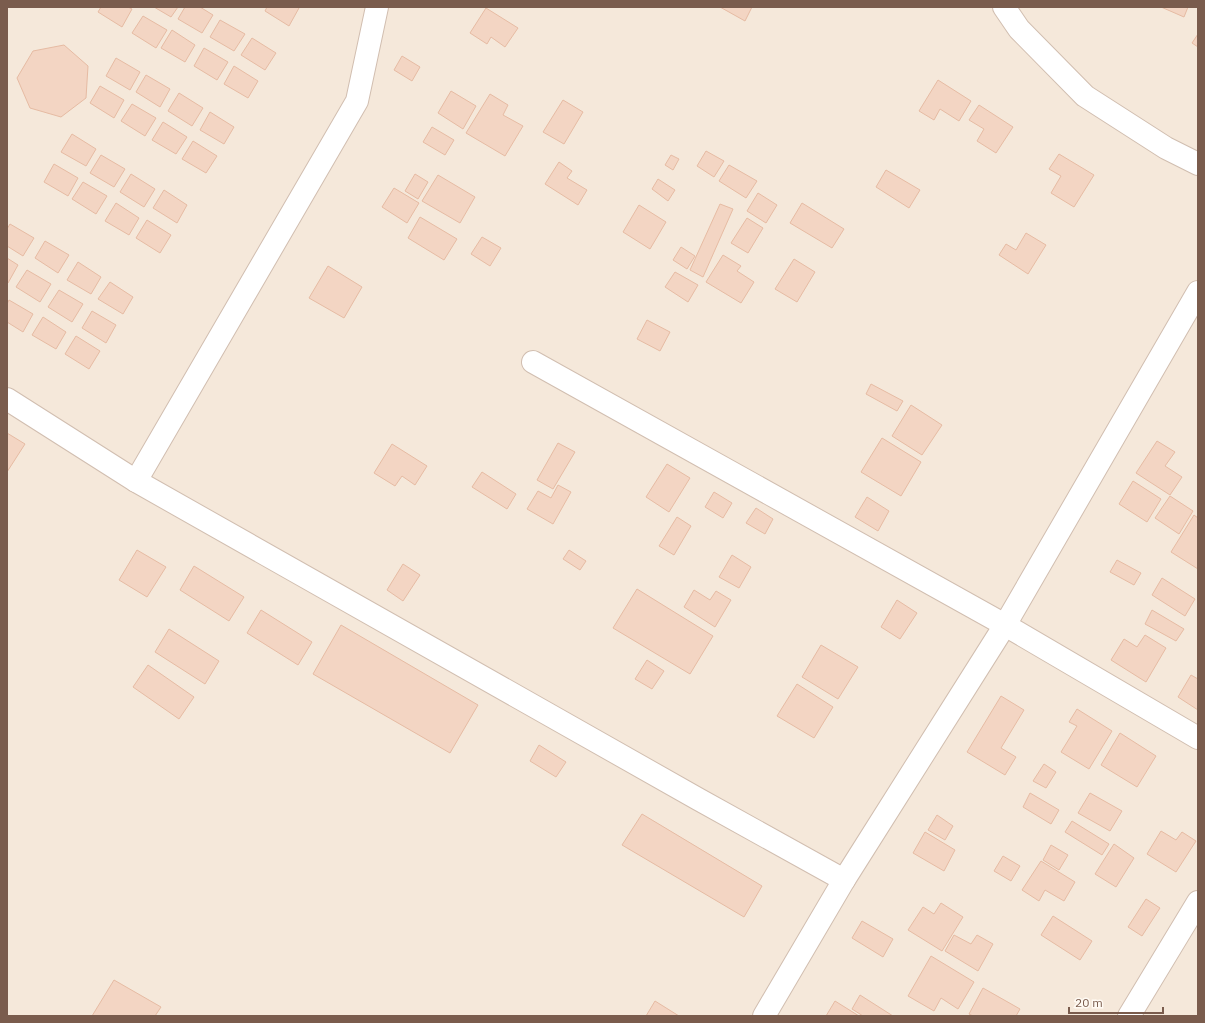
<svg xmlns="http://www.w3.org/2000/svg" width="1205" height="1023" viewBox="0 0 1205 1023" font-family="'IBM Plex Sans',sans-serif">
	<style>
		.residential { fill: #f5e8da }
		.building { fill: #f3d5c3; stroke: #e6bba3 }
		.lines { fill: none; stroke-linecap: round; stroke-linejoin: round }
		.minor-casing { stroke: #d1beb0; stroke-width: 24 }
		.minor { stroke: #fff; stroke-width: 22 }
	</style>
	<rect width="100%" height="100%" fill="#fdf6ec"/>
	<!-- residential -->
	<rect class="residential" x="7" y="7" width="1191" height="1009"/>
	<!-- building -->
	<g class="building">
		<path d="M101,7h27l4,2 -10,18 -24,-15z"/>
		<path d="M154,7h24l-7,10z"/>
		<path d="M185,7h15l13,8 -11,18 -24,-14z"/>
		<path d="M267,7h30l2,1 -10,18 -24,-15z"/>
		<path d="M720,7h32l-7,14z"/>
		<path d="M1161,7h27l-4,10z"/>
		<path d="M486,8l32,20 -13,19 -14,-10 -4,7 -17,-11z"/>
		<path d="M143,16l24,14 -11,18 -24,-15z"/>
		<path d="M220,20l25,14 -11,17 -24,-14z"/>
		<path d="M172,30l23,15 -10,17 -24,-14z"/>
		<path d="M1198,34v13l-6,-4z"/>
		<path d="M252,38l24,15 -11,17 -24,-15z"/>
		<path d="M64,45l24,21 -2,32 -25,19 -31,-9 -13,-30 16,-27z"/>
		<path d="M204,48l24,14 -11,18 -23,-14z"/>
		<path d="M402,56l18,11 -8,14 -18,-11z"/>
		<path d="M116,58l24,14 -10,18 -24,-14z"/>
		<path d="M234,66l24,15 -10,17 -24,-14z"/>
		<path d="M146,75l24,14 -10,18 -24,-15z"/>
		<path d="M938,80l33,21 -12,20 -19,-12 -6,11 -15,-9z"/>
		<path d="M100,86l24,14 -10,18 -24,-15z"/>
		<path d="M451,91l25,15 -13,23 -25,-16z"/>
		<path d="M179,93l24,15 -11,18 -24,-15z"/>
		<path d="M490,94l18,11 -5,10 20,11 -18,30 -39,-23z"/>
		<path d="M563,100l20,12 -19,32 -21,-12z"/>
		<path d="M132,104l24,14 -11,18 -24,-15z"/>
		<path d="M979,105l34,22 -17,26 -19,-12 7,-12 -15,-9z"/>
		<path d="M210,112l24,15 -10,17 -24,-14z"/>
		<path d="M163,122l24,15 -11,17 -24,-14z"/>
		<path d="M432,127l22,13 -9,15 -22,-13z"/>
		<path d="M72,134l24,15 -10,17 -25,-14z"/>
		<path d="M193,141l24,15 -11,17 -24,-14z"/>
		<path d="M706,151l18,10 -10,16 -17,-11z"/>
		<path d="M1059,154l35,21 -20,32 -23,-14 10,-17 -12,-7z"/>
		<path d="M101,155l24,14 -11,18 -24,-14z"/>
		<path d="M671,155l8,4 -6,11 -8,-5z"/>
		<path d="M559,162l13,9 -5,7 20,12 -9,15 -33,-21z"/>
		<path d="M54,164l24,14 -10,18 -24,-14z"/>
		<path d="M729,165l28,16 -11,17 -27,-17z"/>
		<path d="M886,170l34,20 -11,18 -33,-21z"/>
		<path d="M131,174l24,15 -11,18 -24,-15z"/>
		<path d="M415,174l13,8 -10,17 -13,-8z"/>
		<path d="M438,175l37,22 -15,26 -38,-22z"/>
		<path d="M658,179l17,11 -7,11 -16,-12z"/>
		<path d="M83,182l24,14 -11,18 -24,-15z"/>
		<path d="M394,188l25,15 -12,20 -25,-16z"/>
		<path d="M164,190l23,15 -10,18 -24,-15z"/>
		<path d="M758,193l19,12 -11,18 -19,-12z"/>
		<path d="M116,203l23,15 -10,17 -24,-14z"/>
		<path d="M802,203l42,26 -12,19 -42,-25z"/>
		<path d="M720,204l13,5 -30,68 -13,-7z"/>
		<path d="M639,205l27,17 -16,27 -27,-17z"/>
		<path d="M420,217l37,22 -13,21 -36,-22z"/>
		<path d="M747,218l16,10 -15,25 -17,-10z"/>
		<path d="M147,220l24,15 -11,18 -24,-15z"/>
		<path d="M10,224l24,14 -11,18 -16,-10v-17z"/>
		<path d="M1026,233l20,12 -18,29 -29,-19 7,-11 10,6z"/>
		<path d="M482,237l19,11 -11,18 -19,-12z"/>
		<path d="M45,241l24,14 -11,18 -23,-15z"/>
		<path d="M681,247l14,9 -8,13 -14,-9z"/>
		<path d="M723,255l18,11 -4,5 17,11 -13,21 -35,-21z"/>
		<path d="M7,258l11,7 -10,18 -1,-1z"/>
		<path d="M794,259l21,13 -18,30 -22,-13z"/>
		<path d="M78,262l23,15 -10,17 -24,-14z"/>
		<path d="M328,266l34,21 -18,31 -35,-20z"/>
		<path d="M27,270l24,14 -11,18 -24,-15z"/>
		<path d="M675,272l23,13 -10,17 -23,-15z"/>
		<path d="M110,282l23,15 -10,17 -25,-15z"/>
		<path d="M59,290l24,14 -11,18 -24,-15z"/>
		<path d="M9,300l24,14 -10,18 -16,-10v-18z"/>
		<path d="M92,311l24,14 -10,18 -24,-15z"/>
		<path d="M43,317l23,15 -10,17 -24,-14z"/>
		<path d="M647,320l23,12 -10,19 -23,-12z"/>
		<path d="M76,336l24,15 -11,18 -24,-15z"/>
		<path d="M871,384l32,17 -6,10 -31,-17z"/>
		<path d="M911,405l31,20 -20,30 -30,-19z"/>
		<path d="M7,433l18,11 -18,28z"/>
		<path d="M882,438l39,24 -20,34 -40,-24z"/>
		<path d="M1157,441l18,11 -10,14 17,11 -12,18 -34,-22z"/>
		<path d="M558,443l17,9 -22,37 -16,-9z"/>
		<path d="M392,444l35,22 -12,19 -13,-9 -7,10 -21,-13z"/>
		<path d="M667,464l23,14 -21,34 -23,-15z"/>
		<path d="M482,472l34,22 -9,15 -35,-22z"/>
		<path d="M1133,481l28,18 -14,23 -28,-18z"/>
		<path d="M558,485l13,7 -18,32 -26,-15 11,-18 13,7z"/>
		<path d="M714,492l18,11 -9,15 -18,-11z"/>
		<path d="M1170,496l23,15 -14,23 -24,-16z"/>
		<path d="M867,497l22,14 -11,20 -23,-14z"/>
		<path d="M756,508l17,11 -8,15 -19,-11z"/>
		<path d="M1194,515l4,3v51l-27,-17z"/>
		<path d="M677,517l14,9 -17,29 -15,-9z"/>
		<path d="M137,550l29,17 -19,30 -28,-17z"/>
		<path d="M569,550l17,11 -6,9 -17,-11z"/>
		<path d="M732,555l19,12 -12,21 -20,-11z"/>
		<path d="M1117,560l24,13 -7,12 -24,-13z"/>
		<path d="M403,564l17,11 -17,26 -16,-11z"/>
		<path d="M194,566l50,31 -15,24 -49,-31z"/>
		<path d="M1162,578l33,21 -10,17 -33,-21z"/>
		<path d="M637,589l76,47 -23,38 -77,-46z"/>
		<path d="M694,590l16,10 6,-9 15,9 -16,27 -31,-20z"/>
		<path d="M897,600l20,13 -17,26 -19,-12z"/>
		<path d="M261,610l51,32 -14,23 -51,-32z"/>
		<path d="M1152,610l32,19 -8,12 -31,-17z"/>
		<path d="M341,625l137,80 -28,48 -137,-79z"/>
		<path d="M169,629l50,32 -14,23 -50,-32z"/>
		<path d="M1145,635l21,13 -20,34 -35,-22 13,-21 13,8z"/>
		<path d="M821,645l37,22 -20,32 -36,-22z"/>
		<path d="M647,660l17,11 -12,18 -17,-10z"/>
		<path d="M148,665l46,32 -15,22 -46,-32z"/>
		<path d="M1191,675l7,4v31l-20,-13z"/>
		<path d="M797,684l36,23 -19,31 -37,-22z"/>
		<path d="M1001,696l23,14 -23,38 15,9 -11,18 -38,-23z"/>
		<path d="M1077,709l35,22 -23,38 -28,-17 16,-26 -8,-4z"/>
		<path d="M1120,733l36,23 -19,31 -36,-22z"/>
		<path d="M539,745l27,17 -10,15 -26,-16z"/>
		<path d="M1044,764l12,8 -10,16 -13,-7z"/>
		<path d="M1030,793l29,17 -8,14 -28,-17z"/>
		<path d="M1090,793l32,18 -12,20 -32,-18z"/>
		<path d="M642,814l120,72 -18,31 -122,-72z"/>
		<path d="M937,815l16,11 -8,14 -17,-10z"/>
		<path d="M1072,821l37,23 -7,11 -37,-23z"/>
		<path d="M1161,831l15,9 6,-8 14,9 -20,31 -29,-18z"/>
		<path d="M925,832l30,18 -11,21 -31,-18z"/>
		<path d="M1114,844l20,14 -18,29 -21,-13z"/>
		<path d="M1051,845l17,10 -9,15 -16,-10z"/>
		<path d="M1003,856l17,10 -9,15 -17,-10z"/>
		<path d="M1041,861l34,21 -11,19 -19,-11 -6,11 -17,-11z"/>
		<path d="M1146,899l14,9 -18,28 -14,-9z"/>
		<path d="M941,903l22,14 -21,34 -34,-21 15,-23 11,7z"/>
		<path d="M1053,916l39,25 -12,19 -39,-25z"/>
		<path d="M862,921l31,18 -10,18 -31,-19z"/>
		<path d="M954,935l17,9 6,-9 16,9 -15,27 -33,-20z"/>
		<path d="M931,956l43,26 -16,27 -17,-11 -7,13 -26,-15z"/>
		<path d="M114,980l47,27 -6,9h-63z"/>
		<path d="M983,988l37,21 -4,7h-43l-4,-2z"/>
		<path d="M860,995l33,21h-30l-11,-7z"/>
		<path d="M655,1001l24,15h-33z"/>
		<path d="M835,1001l24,15h-33z"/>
	</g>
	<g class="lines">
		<defs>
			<g id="minor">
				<path d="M1004,7l15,22 66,67 81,52 32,16"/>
				<path d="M533,362l472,263 193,113"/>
				<path d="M7,399l129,82 562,318 146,81"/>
				<path d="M136,481l221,-380 20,-94"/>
				<path d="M764,1016l80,-136 161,-255 193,-333"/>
				<path d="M1129,1016l69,-114"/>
			</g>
		</defs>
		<!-- minor casing -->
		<use href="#minor" class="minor-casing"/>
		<!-- minor -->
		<use href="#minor" class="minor"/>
	</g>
	<!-- border -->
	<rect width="1205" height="1023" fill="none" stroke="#7a5c4d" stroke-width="16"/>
	<!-- scale -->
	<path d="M1069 1007v6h94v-6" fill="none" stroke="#7a5c4d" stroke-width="2"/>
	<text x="1075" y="1007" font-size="12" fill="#7a5c4d" stroke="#fffaf3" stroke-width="3" paint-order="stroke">20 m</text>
</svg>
